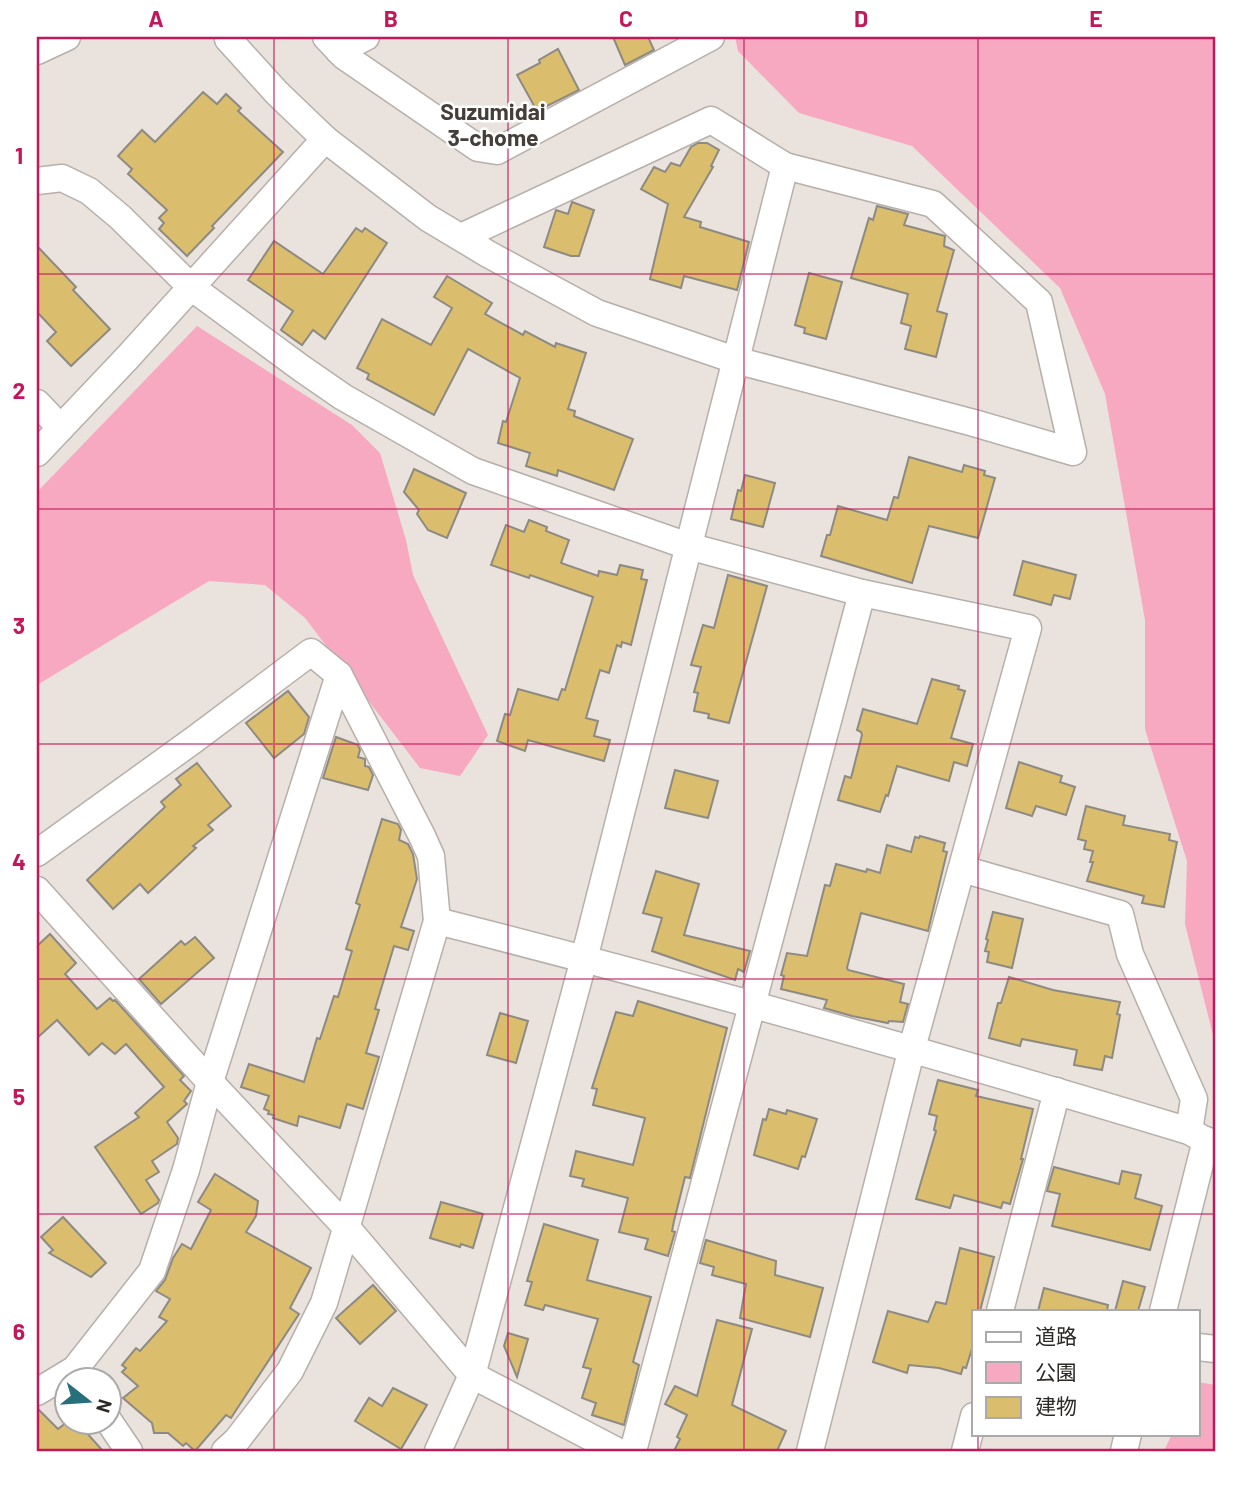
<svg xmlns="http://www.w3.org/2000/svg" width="1252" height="1488" viewBox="0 0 1252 1488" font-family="Barlow,'Noto Sans JP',sans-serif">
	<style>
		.green { fill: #f7a9c2 }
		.building { fill: #dbbd6e; stroke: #8d8a82; stroke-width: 2 }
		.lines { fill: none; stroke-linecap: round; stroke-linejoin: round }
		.minor-casing { stroke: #b7afaa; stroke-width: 29 }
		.minor { stroke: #fff; stroke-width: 26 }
		.grid { fill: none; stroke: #c2185b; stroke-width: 2; stroke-opacity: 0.55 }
		.labels { text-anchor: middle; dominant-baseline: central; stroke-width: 5; stroke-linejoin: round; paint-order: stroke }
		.neighbourhood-label { font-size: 23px; font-weight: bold; fill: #453e3a; stroke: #fff }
		.neatline { fill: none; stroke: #c2185b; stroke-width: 2.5 }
		.grid-label { font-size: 23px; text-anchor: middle; font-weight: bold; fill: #c2185b }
	</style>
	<rect width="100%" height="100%" fill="#eae2dc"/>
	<!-- green -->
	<g class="green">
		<path d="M735,37h480v1006l-30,-119 2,-63 -42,-132v-109l-40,-226 -45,-106 -148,-142 -113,-33 -61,-62z"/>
		<path d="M197,326l155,99 28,28 26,87 7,35 75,160 -28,41 -40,-8 -115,-150 -40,-33 -56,-4 -172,104v-193z"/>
		<path d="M1198,1382l17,3v66h-51l8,-17h26z"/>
	</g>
	<!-- building -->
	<g class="building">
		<path d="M613,37h35l6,13 -29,15z"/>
		<path d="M558,49l21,41 -42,21 -20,-36 23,-12 -1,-3z"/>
		<path d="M203,92l14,12 9,-10 15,14 -3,3 45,41 -71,74 2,2 -27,28 -28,-27 5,-6 -5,-5 8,-8 -39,-36 4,-5 -14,-13 24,-26 13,12z"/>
		<path d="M698,143h9l12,7 -8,16 2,1 -29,50 17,5 -1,5 49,15 -12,48 -53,-14 -3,12 -31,-9 18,-75 -27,-15 13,-22 11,5 6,-9 9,3 11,-19z"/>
		<path d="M572,202l22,8 -15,46h-8l-27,-9 12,-37 12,4z"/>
		<path d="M877,206l31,8 -4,11 41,11 -1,10 10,4 -17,61 10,3 -11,43 -31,-8 6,-23 -10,-3 7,-29 -57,-16 18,-60 4,2z"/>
		<path d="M356,228l6,4 3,-4 22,15 -62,96 -12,-9 -11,15 -21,-15 12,-19 -45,-31 26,-39 49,33z"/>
		<path d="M37,246l39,41 -3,3 37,39 -39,37 -24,-25 9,-9 -19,-20z"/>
		<path d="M809,273l33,9 -16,57 -22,-6 1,-5 -10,-3z"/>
		<path d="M447,276l45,27 -7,11 38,21 2,-4 30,16 1,-4 30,10 -18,56 7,2 -1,5 59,23 -19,51 -56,-20 -1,6 -31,-10 4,-13 -32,-10 5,-22 3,1 14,-44 -52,-29 -34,66 -67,-36 2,-5 -12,-6 25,-49 49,26 21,-37 -18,-11z"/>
		<path d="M909,457l53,15 2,-7 21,6 -1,4 11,3 -17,60 -49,-12 -17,57 -91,-27 6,-21h3l8,-29 49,14 7,-23 4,1z"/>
		<path d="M414,469l52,24 -19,45 -19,-8 -11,-16 2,-4 -15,-18z"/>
		<path d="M745,475l30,8 -12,44 -32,-8 7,-29 3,1z"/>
		<path d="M529,520l18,7 -1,4 23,9 -8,23 37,13 1,-5 18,4 3,-10 23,5 -2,9 6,1 -16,65 -9,-3 -1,5 -4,-2 -8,28 -9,-3 -14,48 12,3 -4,15 16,4 -6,21 -76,-21 -3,11 -28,-10 8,-27 5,1 8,-26 40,11 4,-11 3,1 28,-93 -63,-22 -1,3 -38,-13 15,-40 18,7z"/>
		<path d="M1023,561l53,14 -6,24 -16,-4 -3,10 -37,-10z"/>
		<path d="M728,575l39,11 -38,137 -21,-5 1,-4 -15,-3 4,-18 -4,-1 7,-25 -10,-2 12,-40 11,3z"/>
		<path d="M932,679l27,7 -1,3 7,2 -14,47 22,6 -6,22 -13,-4 -5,19 -52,-15 -9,30 -2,-1 -6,17 -42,-12 7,-24 6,2 11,-43 -1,-3 -4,-2 6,-21 54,15z"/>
		<path d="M288,691l21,26 -5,17 -30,24 -28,-35z"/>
		<path d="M336,737l22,8 2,5 -2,7 7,2v7l4,1 4,8 -5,15 -45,-12z"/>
		<path d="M1019,762l43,14 -2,6 15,5 -9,28 -30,-9 -4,10 -26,-8z"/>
		<path d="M197,763l34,43 -23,19 5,5 -20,16 3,2 -48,45 -8,-9 -27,25 -26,-29 78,-73 -4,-5 20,-17 -5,-6z"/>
		<path d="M675,770l43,11 -10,37 -43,-10z"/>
		<path d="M1086,806l39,10 -2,9 47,9 -1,6 8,2 -13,65 -22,-4 2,-7 -57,-15 6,-19h-3l3,-11 -9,-2 2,-8 -8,-2z"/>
		<path d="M382,819l16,5 3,6 -2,10 9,4 5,10 4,25 -16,48 13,4 -6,19 -14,-4 -19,63 4,1 -13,43 13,4 -16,52 -16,-5 -7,24 -41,-12 -2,10 -24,-8 1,-3 -6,-1 1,-3 -5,-2 5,-13 -28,-9 8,-23 55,18 13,-44 3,1 14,-43 4,1 14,-46 -6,-2 14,-44 -4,-2z"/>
		<path d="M920,836l25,7 -2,8 4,1 -19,79 -67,-18 -14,55 1,2 56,14 -4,18 8,2 -5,18 -14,-1 -1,2 -36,-7 -28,-8 3,-8 -46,-11 3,-13 -3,-1 6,-22 20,3 18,-71 5,1 6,-22 30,8 1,-3 13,4 7,-28 24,7 4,-15 4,1z"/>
		<path d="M656,871l43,13 -15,51 66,16 -6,21 -6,-3 -3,11 -83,-29 10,-33 -19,-5z"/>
		<path d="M993,912l30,7 -11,49 -25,-6 2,-10 -4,-1 3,-11 -2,-1z"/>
		<path d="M50,934l26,29 -11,11 32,35 13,-11 3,3 2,-1 69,76 -4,4 11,11 -7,10 3,3 -20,18 11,16 -1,6 -25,17 7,11 -13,8 13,20 -1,3 -17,11 -46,-67 44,-30 -4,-4 29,-26 -38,-43 -11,10 -13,-11 -13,12 -32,-35 -20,18v-92z"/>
		<path d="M195,937l19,21 -53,46 -22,-25 42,-38 4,4z"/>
		<path d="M1009,977l44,13 67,12 -3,12 3,1 -8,43 -7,-2 -3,14 -28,-5 3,-15 -55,-11 -2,7 -31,-8 9,-35h3z"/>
		<path d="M638,1001l89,27 -37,150 -5,-1 -11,44 -2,10 3,1 -7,24 -23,-7 3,-10 -29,-7 9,-34 -46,-12 2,-7 -14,-3 6,-25 57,14 12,-47 -52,-13 4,-16 -5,-1 24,-76 17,4z"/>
		<path d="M500,1013l28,8 -12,42 -29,-8z"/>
		<path d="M938,1080l40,10 -2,6 57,13 -12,50h2l-13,45 -7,-2 -2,6 -47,-13 -4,13 -34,-9 20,-68 -2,-1 3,-14 -8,-2z"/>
		<path d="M769,1109l17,5 1,-4 30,9 -12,38 -3,-1 -4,13 -44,-14 9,-36 3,1z"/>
		<path d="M1054,1167l65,17 3,-13 19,4 -6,23 27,8 -12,44 -98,-24 8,-32 -13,-3z"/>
		<path d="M215,1174l43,27 -2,15 -10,16 65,36 -21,40 9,6 -68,104 -5,-3 -31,36 -9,-8 -3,3 -15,-13h-14l-2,-10 -29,-25 15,-12 -16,-14 4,-4 -4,-3 14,-17 4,3 27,-30 -8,-4 11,-18 -14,-8 9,-11 8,-22 9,-14 9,5 20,-39 -13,-8z"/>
		<path d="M441,1202l42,12 -10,34 -12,-4 -1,3 -30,-9z"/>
		<path d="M63,1217l43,46 -15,14 -42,-24 4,-3 -12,-13z"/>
		<path d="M544,1224l54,16 -11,40 64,17 -18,65 6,3 -15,60 -32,-10 4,-12 -14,-5 9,-29 -8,-2 15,-48 -53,-14 -2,5 -18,-5 7,-23 -5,-1z"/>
		<path d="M706,1240l70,21 -1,14 48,13 -13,49 -70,-19 6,-34 -34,-9 2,-8 -14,-4z"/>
		<path d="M960,1248l34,9 -14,54h-6v31l-8,26 -3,-1 -2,7 -22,-6 -30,-3 -2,8 -34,-11 15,-51 40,11 8,-20 10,2z"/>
		<path d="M1123,1281l22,6 -7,24h-23z"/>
		<path d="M373,1285l23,26 -36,33 -24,-26z"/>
		<path d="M1044,1288l64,17 -1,6h-69z"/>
		<path d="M717,1320l35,9 -20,76 54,26 -9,20h-103l6,-12 -3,-2 10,-22 -22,-11 10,-18 22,10z"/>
		<path d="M508,1333l20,6 -11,38 -13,-31z"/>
		<path d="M393,1388l34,17 -26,44 -46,-28 14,-23 13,8z"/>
		<path d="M37,1408l21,21 9,-7h10l26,29h-66z"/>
	</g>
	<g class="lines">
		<defs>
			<g id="minor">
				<path d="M326,37l18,19 134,92 19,3 214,-114"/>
				<path d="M228,39l49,54 48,46 103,79 60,36 109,59 138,47 239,63 99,29 -34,-150 -106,-98 -148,-38 -74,-46 -250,117"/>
				<path d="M37,51l30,-14"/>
				<path d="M339,51l27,-14"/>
				<path d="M37,181l25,-3 27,13 31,26 71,70 110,81 42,29 130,74 215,75 174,47 166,35 -116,420 -102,403"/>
				<path d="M37,403l23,24"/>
				<path d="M37,453l91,-96 197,-218"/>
				<path d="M37,853l158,-114 116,-87 28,23 83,161 9,20 6,65 -113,382 -34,68 -53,69 -12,11"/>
				<path d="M962,869l158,45 10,40 64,145 -5,32"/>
				<path d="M37,890l173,192 137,146 125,147 145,76"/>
				<path d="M437,921c253,64 503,135 752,210l26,15"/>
				<path d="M1000,1311l57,-220"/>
				<path d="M1163,1311l43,-171"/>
				<path d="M1198,1347l17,2"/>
				<path d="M37,1392l38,-23 77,-98 34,-101 24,-88 129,-407"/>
				<path d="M108,1420l21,31"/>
				<path d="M438,1451l34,-76 112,-416 201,-793"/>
				<path d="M633,1451l229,-858"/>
				<path d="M965,1451l9,-35"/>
				<path d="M1124,1451l4,-17"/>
			</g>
		</defs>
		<!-- minor casing -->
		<use href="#minor" class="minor-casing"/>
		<!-- minor -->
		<use href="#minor" class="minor"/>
	</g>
	<!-- grid -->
	<path class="grid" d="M274,37v1414M508,37v1414M744,37v1414M978,37v1274M37,274h1178M37,509h1178M37,744h1178M37,979h1178M37,1214h1178M978,1434v17"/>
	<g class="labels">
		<!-- neighbourhood labels -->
		<g class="neighbourhood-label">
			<text x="493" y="111">Suzumidai<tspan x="493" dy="26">3-chome</tspan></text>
		</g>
	</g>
	<!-- border -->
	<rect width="1252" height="1488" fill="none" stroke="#ffffff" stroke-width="77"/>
	<!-- legend -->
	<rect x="972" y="1310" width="228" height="126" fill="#ffffff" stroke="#aba9a9" stroke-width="2"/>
	<rect x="986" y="1332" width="35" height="10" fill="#ffffff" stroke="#aba9a9" stroke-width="2"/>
	<text x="1035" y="1344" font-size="21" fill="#2c2927">道路</text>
	<rect x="986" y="1362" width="35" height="21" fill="#f7a9c2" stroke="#aba9a9" stroke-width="2"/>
	<text x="1035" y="1380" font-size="21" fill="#2c2927">公園</text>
	<rect x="986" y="1397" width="35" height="21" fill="#dbbd6e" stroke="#aba9a9" stroke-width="2"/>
	<text x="1035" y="1414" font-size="21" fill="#2c2927">建物</text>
	<!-- north arrow -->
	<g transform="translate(88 1401) rotate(107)"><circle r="33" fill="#ffffff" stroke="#aba9a9" stroke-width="2"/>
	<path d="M0-5L12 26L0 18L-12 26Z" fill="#276f7b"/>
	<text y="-10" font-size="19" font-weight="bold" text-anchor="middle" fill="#2c2927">N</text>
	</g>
	<rect x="38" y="38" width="1176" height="1412" class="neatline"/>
	<g class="grid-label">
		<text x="156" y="27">A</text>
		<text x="391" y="27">B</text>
		<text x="626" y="27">C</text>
		<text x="861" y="27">D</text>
		<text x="1096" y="27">E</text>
		<text x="19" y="164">1</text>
		<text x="19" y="399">2</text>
		<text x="19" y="634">3</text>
		<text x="19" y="870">4</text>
		<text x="19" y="1105">5</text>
		<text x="19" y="1340">6</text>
	</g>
</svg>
